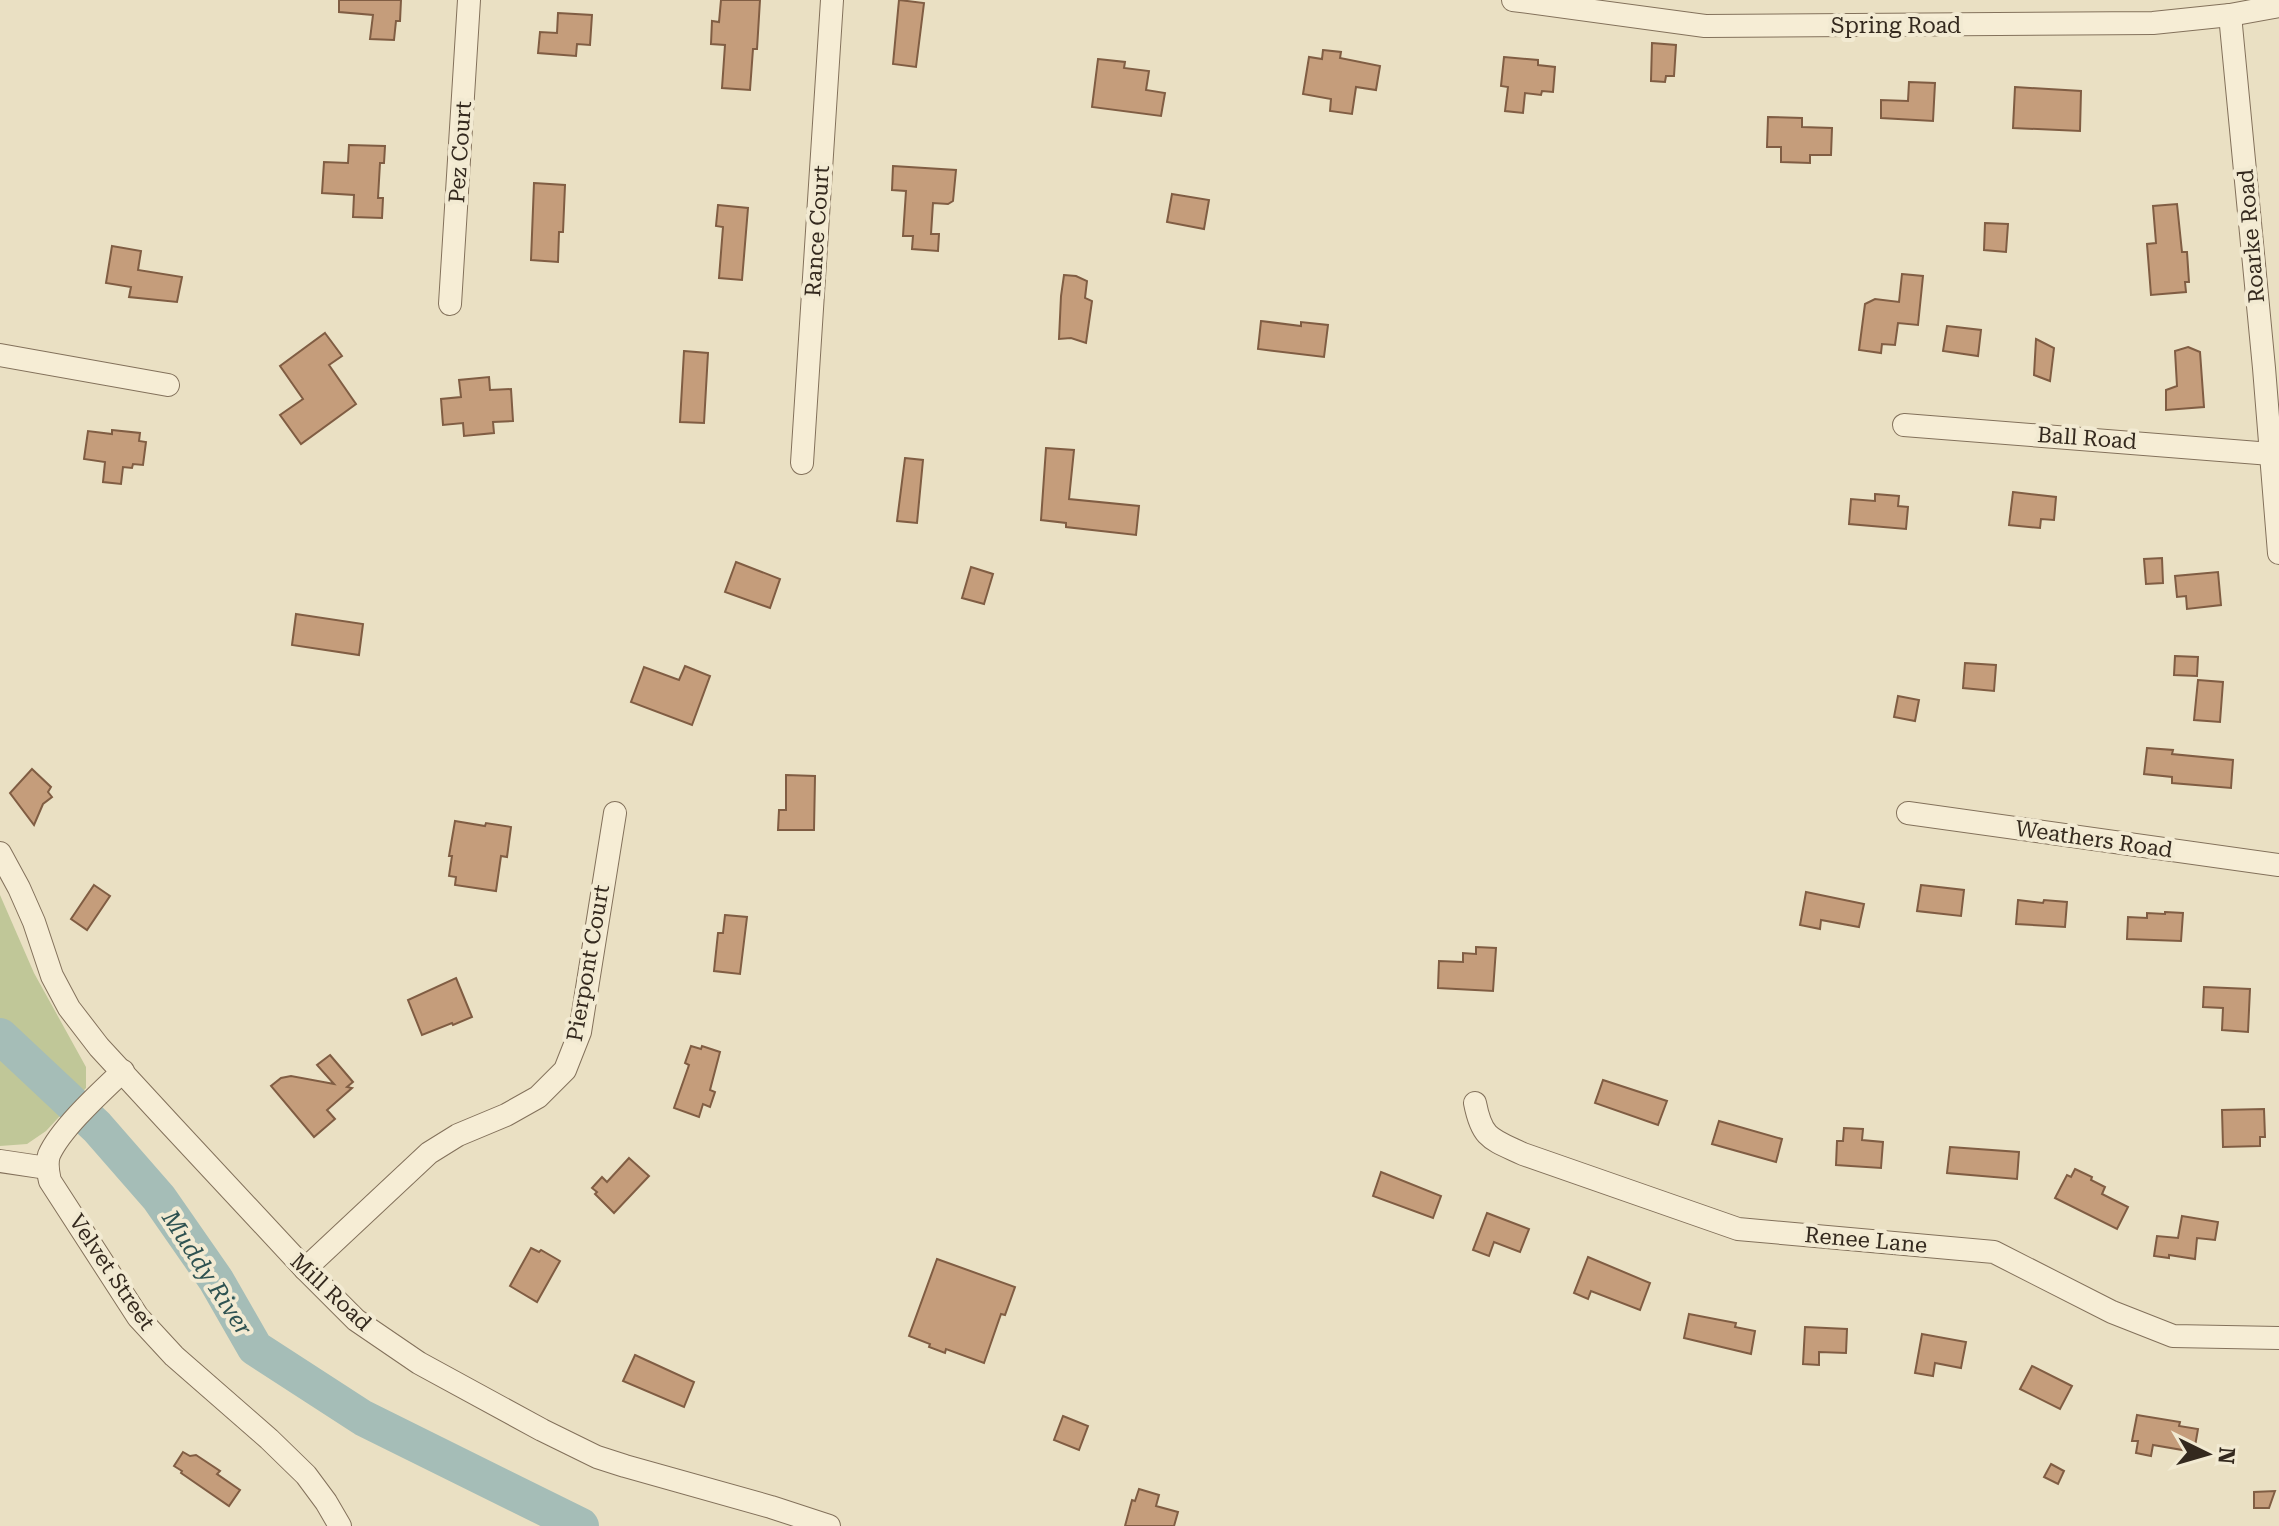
<svg xmlns="http://www.w3.org/2000/svg" width="2279" height="1526" viewBox="0 0 2279 1526" font-family="'Roboto Serif',serif">
	<style>
		.green { fill: #c0c798 }
		.lines { fill: none; stroke-linecap: round; stroke-linejoin: round }
		.river { stroke: #a5bdb7; stroke-width: 36 }
		.building { fill: #c59d7b; stroke: #805d43; stroke-width: 2 }
		.minor-casing { stroke: #83715b; stroke-width: 24 }
		.minor { stroke: #f6edd5; stroke-width: 22 }
		.labels { text-anchor: middle; dominant-baseline: central; stroke-width: 8; stroke-linejoin: round; paint-order: stroke }
		.street-label { font-size: 22px; fill: #34291e; stroke: #f2ead2 }
		.water-label { font-size: 24px; font-style: italic; fill: #2e5251; stroke: #f2ead2 }
	</style>
	<rect width="100%" height="100%" fill="#eae0c3"/>
	<!-- green -->
	<path class="green" d="M0,895l34,78 52,94v21l-40,43 -19,13 -27,2z"/>
	<g class="lines">
		<!-- river -->
		<path class="river" d="M0,1036l97,91 62,71 57,82 39,68 108,70 218,108"/>
	</g>
	<!-- building -->
	<g class="building">
		<path d="M339,0h62l-1,21h-4l-2,19 -24,-1 3,-24 -34,-3z"/>
		<path d="M721,0h39l-3,49h-4l-3,41 -28,-2 3,-43 -14,-1 1,-23 7,1z"/>
		<path d="M899,0l25,3 -8,64 -23,-3z"/>
		<path d="M558,13l34,2 -2,30 -13,-1 -1,12 -38,-3 2,-21 17,1z"/>
		<path d="M1652,43l24,2 -2,31h-8l-1,6 -14,-1z"/>
		<path d="M1323,50l18,2 -1,6 40,8 -4,24 -20,-3 -4,27 -22,-3 1,-12 -28,-5 6,-37 13,2z"/>
		<path d="M1504,57l34,3v5l17,2 -2,25 -11,-1 -1,4 -16,-2 -2,20 -18,-2 3,-24 -7,-1z"/>
		<path d="M1098,59l27,3 -1,6 25,3 -3,19 19,3 -4,23 -69,-9z"/>
		<path d="M1909,82l26,1 -2,38 -52,-3v-18l27,1z"/>
		<path d="M2015,87l66,4 -1,40 -67,-3z"/>
		<path d="M1768,117l34,1v9l30,1 -1,27h-21v8l-29,-1v-15h-14z"/>
		<path d="M349,145l36,1 -1,17h-4l-2,35h5l-1,20 -29,-1 1,-22 -32,-2 2,-31 24,1z"/>
		<path d="M893,166l63,4 -3,31 -5,3 -15,-1 -2,31h8l-1,17 -26,-2 1,-13h-10l3,-45 -14,-1z"/>
		<path d="M534,183l31,2 -2,47h-4l-1,30 -27,-2z"/>
		<path d="M1172,194l37,6 -5,29 -37,-7z"/>
		<path d="M2177,204l5,48h5l2,30h-4l1,10 -35,3 -4,-51 9,-1 -3,-37z"/>
		<path d="M718,205l30,3 -6,72 -23,-2 4,-51 -7,-1z"/>
		<path d="M1985,223l23,1 -2,28 -22,-2z"/>
		<path d="M112,246l29,5 -3,19 44,7 -5,25 -48,-5 2,-10 -25,-4z"/>
		<path d="M1902,274l21,2 -5,49 -20,-2 -3,22 -13,-1 -1,9 -22,-3 6,-46 10,-5 24,3z"/>
		<path d="M1064,275l12,1 11,5 -2,17 7,3 -6,42 -15,-5 -12,1 2,-43z"/>
		<path d="M1261,321l40,5v-4l27,3 -4,32 -66,-8z"/>
		<path d="M1947,326l34,4 -3,26 -35,-5z"/>
		<path d="M325,333l17,23 -13,9 27,39 -55,40 -21,-29 23,-16 -23,-33z"/>
		<path d="M2036,339l18,9 -4,33 -16,-6z"/>
		<path d="M2188,347l12,5 4,55 -38,3v-20l11,-4 -2,-35z"/>
		<path d="M684,351l24,2 -4,70 -24,-1z"/>
		<path d="M489,377l1,13 21,-1 2,32 -20,1 1,11 -30,3 -1,-13 -20,2 -2,-26 20,-2 -2,-17z"/>
		<path d="M112,430l28,3 -1,8 7,1 -3,23 -10,-1 -1,4 -9,-1 -2,17 -18,-2 2,-20 -21,-3 4,-28 24,3z"/>
		<path d="M1046,448l28,2 -5,49 70,7 -3,29 -70,-8v-4l-25,-3z"/>
		<path d="M905,458l18,2 -6,63 -20,-2z"/>
		<path d="M2013,492l43,5 -2,23 -13,-1 -1,9 -31,-3z"/>
		<path d="M1875,494l24,2 -1,10 10,1 -2,22 -57,-5 2,-25 24,2z"/>
		<path d="M2162,558l1,25 -17,1 -2,-25z"/>
		<path d="M736,562l44,17 -10,29 -45,-16z"/>
		<path d="M971,567l22,7 -9,30 -22,-6z"/>
		<path d="M2218,572l3,33 -34,4 -1,-13 -9,1 -2,-21z"/>
		<path d="M296,614l67,10 -4,31 -67,-10z"/>
		<path d="M2175,656l23,1 -1,19 -23,-1z"/>
		<path d="M1965,663l31,2 -2,26 -31,-3z"/>
		<path d="M685,666l25,10 -18,49 -61,-23 13,-35 35,13z"/>
		<path d="M2198,680l25,2 -3,40 -26,-2z"/>
		<path d="M1898,696l21,4 -4,21 -21,-4z"/>
		<path d="M2147,748l26,2 -1,4 61,6 -2,28 -59,-5v-6l-28,-3z"/>
		<path d="M32,769l19,18 -3,5 4,5 -9,7 -9,21 -24,-32z"/>
		<path d="M786,775l29,1 -1,54h-36l1,-20h7z"/>
		<path d="M455,821l30,5 1,-3 25,4 -4,30 -6,-1 -5,35 -41,-6 1,-8 -7,-1 3,-20h-3z"/>
		<path d="M94,885l16,11 -23,34 -16,-11z"/>
		<path d="M1921,885l43,5 -3,26 -44,-5z"/>
		<path d="M1806,892l58,12 -5,23 -38,-7 -1,9 -20,-4z"/>
		<path d="M2018,900l25,3 1,-3 23,2 -2,25 -49,-3z"/>
		<path d="M2165,912l18,1 -2,28 -54,-2 1,-22 19,1v-5l18,1z"/>
		<path d="M725,915l22,2 -7,57 -26,-3 4,-38h5z"/>
		<path d="M1476,947l20,1 -3,43 -55,-3 1,-27 24,1v-9l13,1z"/>
		<path d="M456,978l16,39 -19,8 -1,-2 -30,12 -14,-35z"/>
		<path d="M2204,987l46,2 -2,43 -26,-2 1,-22 -20,-1z"/>
		<path d="M691,1046l10,3 1,-3 18,6 -10,38 5,2 -5,15 -7,-3 -4,13 -25,-9 15,-43 -4,-2z"/>
		<path d="M330,1055l23,27 -6,5 5,1 -25,22 8,9 -21,18 -43,-51 10,-8 10,-2 43,8 -17,-19z"/>
		<path d="M1603,1080l64,21 -9,24 -63,-22z"/>
		<path d="M2264,1109l1,28h-5v9l-37,1 -1,-37z"/>
		<path d="M1719,1121l63,18 -6,23 -64,-18z"/>
		<path d="M1844,1128l19,1 -1,11 21,2 -2,26 -45,-3 1,-24h6z"/>
		<path d="M1950,1147l69,5 -2,27 -70,-6z"/>
		<path d="M629,1158l20,18 -35,37 -19,-19 2,-2 -5,-4 10,-11 5,5z"/>
		<path d="M2075,1169l17,8 -1,3 14,7 -3,7 26,13 -11,22 -62,-31 12,-23 4,2z"/>
		<path d="M1381,1172l60,24 -8,22 -60,-22z"/>
		<path d="M1487,1213l42,16 -9,23 -26,-10 -5,14 -16,-6z"/>
		<path d="M2182,1216l36,6 -3,18 -18,-2 -2,21 -26,-4v3l-15,-2 3,-20 21,2z"/>
		<path d="M531,1248l8,4 2,-2 19,11 -23,41 -27,-16z"/>
		<path d="M1588,1257l62,26 -10,27 -49,-19 -3,8 -14,-6z"/>
		<path d="M937,1259l78,28 -10,28 -4,-1 -17,49 -38,-14 -1,4 -16,-6 1,-3 -21,-8z"/>
		<path d="M1689,1314l47,9 -1,4 20,4 -4,23 -67,-16z"/>
		<path d="M1805,1327l42,2 -1,24 -27,-1v13l-16,-1z"/>
		<path d="M1922,1334l44,8 -5,26 -26,-5 -2,13 -18,-3z"/>
		<path d="M635,1355l59,27 -10,25 -61,-26z"/>
		<path d="M2032,1366l40,20 -12,23 -40,-20z"/>
		<path d="M2137,1415l43,7 -1,4 19,3 -4,23 -41,-7 -2,11 -15,-3 2,-12h-6z"/>
		<path d="M1063,1416l25,10 -9,24 -25,-10z"/>
		<path d="M183,1452l7,4 6,-1 24,16 -3,3 23,16 -11,16 -48,-33 1,-2 -8,-5z"/>
		<path d="M2051,1464l13,7 -6,13 -14,-7z"/>
		<path d="M1139,1489l20,6 -3,11 22,6 -4,14h-49l7,-26 3,1z"/>
		<path d="M2275,1491l-6,17h-15v-16z"/>
	</g>
	<g class="lines">
		<defs>
			<g id="minor">
				<path d="M1513,0l192,26 448,-3 77,-8 49,-9"/>
				<path d="M2230,15l34,353 15,185"/>
				<path d="M450,304l19,-304"/>
				<path d="M0,355l168,30"/>
				<path d="M1904,425l367,29"/>
				<path d="M802,463l30,-463"/>
				<path d="M1908,813l371,52"/>
				<path d="M0,853l19,35 15,34 18,54 17,32 30,39 71,77 135,145 51,51 63,43 123,67 55,27 28,9 146,41 58,19"/>
				<path d="M123,1071c-22,21 -62,57 -74,84 -3,9 -1,17 1,26l88,136 36,39 95,83 37,36 20,27 14,24"/>
				<path d="M1475,1103c7,36 16,36 48,51l215,75 256,23 118,60 61,24 106,2"/>
				<path d="M0,1161l47,7"/>
				<path d="M305,1269l124,-116 29,-18 48,-20 32,-18 27,-27 15,-38 35,-219"/>
			</g>
		</defs>
		<!-- minor casing -->
		<use href="#minor" class="minor-casing"/>
		<!-- minor -->
		<use href="#minor" class="minor"/>
	</g>
	<g class="labels">
		<!-- street labels -->
		<g class="street-label">
			<text x="1896" y="25">Spring Road</text>
			<text transform="translate(460 152) rotate(-86)">Pez Court</text>
			<text transform="translate(817 231) rotate(-86)">Rance Court</text>
			<text transform="translate(2251 236) rotate(-95)">Roarke Road</text>
			<text transform="translate(2087 438) rotate(4)">Ball Road</text>
			<text transform="translate(2094 839) rotate(8)">Weathers Road</text>
			<text transform="translate(588 963) rotate(-80)">Pierpont Court</text>
			<text transform="translate(1866 1240) rotate(5)">Renee Lane</text>
			<text transform="translate(112 1272) rotate(56)">Velvet Street</text>
			<text transform="translate(331 1292) rotate(43)">Mill Road</text>
		</g>
		<!-- water labels -->
		<g class="water-label">
			<text transform="translate(207 1273) rotate(57)">Muddy River</text>
		</g>
	</g>
	<!-- north arrow -->
	<g transform="translate(2207 1454) rotate(95)" stroke="#f2ead2" stroke-width="6" paint-order="stroke">
	<path d="M0-6L14 30L0 20L-14 30Z" fill="#34291e"/>
	<text y="-12" font-size="22" font-weight="bold" text-anchor="middle" fill="#34291e">N</text>
	</g>
</svg>
